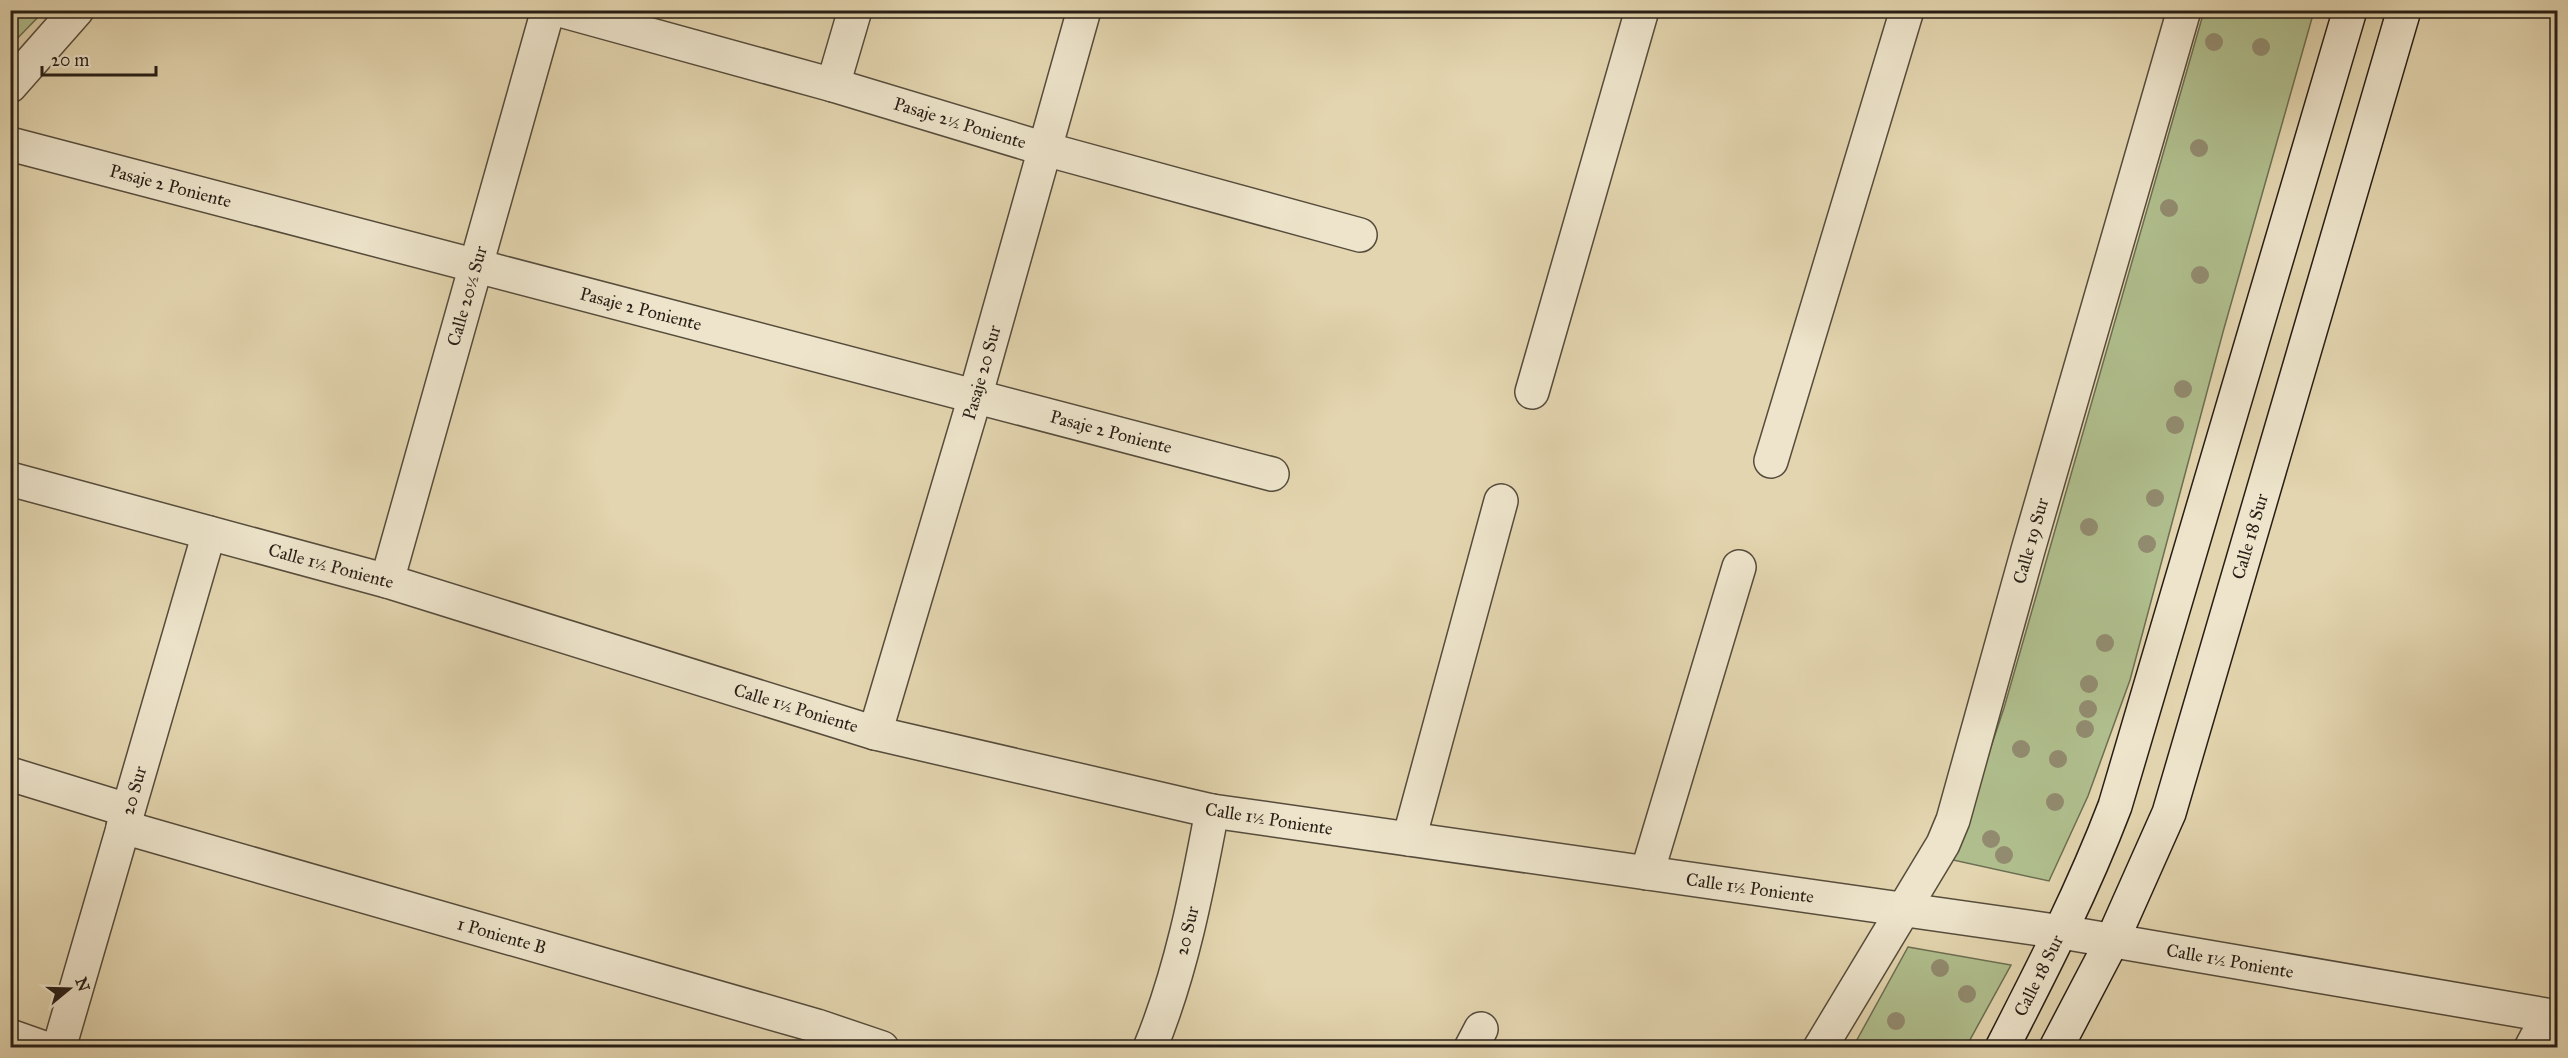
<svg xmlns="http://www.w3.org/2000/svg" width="2568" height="1058" viewBox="0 0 2568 1058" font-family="'IM FELL Great Primer',serif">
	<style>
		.green { fill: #b0be8d; stroke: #6c6e52; stroke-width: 1.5 }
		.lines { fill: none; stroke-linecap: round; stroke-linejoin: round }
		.stream { stroke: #6d7977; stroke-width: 12 }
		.minor-casing { stroke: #564c3c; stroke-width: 36 }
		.tertiary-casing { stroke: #564c3c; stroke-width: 36 }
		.secondary-casing { stroke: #271e16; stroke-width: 36 }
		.minor { stroke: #ede4cb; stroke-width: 33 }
		.tertiary { stroke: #ede4cb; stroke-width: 33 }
		.secondary { stroke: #ede4cb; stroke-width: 33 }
		.tree { fill: #928b6f }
		.labels { text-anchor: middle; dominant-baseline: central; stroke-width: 6; stroke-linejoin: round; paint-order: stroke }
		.street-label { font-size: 18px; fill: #271e16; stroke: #ede4cb }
	</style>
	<rect width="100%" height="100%" fill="#e3d5af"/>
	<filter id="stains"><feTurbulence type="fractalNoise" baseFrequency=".00333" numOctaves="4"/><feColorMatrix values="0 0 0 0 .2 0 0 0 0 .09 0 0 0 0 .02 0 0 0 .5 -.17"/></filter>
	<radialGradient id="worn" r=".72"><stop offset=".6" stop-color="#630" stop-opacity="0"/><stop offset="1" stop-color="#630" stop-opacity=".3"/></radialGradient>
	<!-- green -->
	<g class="green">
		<path d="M11,10l33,1 -33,34 -1,-34z"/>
		<path d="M2204,11h110l-91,321 -93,348 -42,116 -39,85 -96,-21 51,-152z"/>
		<path d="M1908,947l103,18 -45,82h-113z"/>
	</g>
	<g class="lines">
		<!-- stream -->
		<path class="stream" d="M10,15l5,-5"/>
		<defs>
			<g id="minor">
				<path d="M560,10l273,75 212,64 315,86"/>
				<path d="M833,85l22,-75"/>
				<path d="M10,86l67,-76"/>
				<path id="s1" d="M10,144l1262,330"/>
				<path d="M1532,392l110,-382"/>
				<path d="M1771,461l136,-451"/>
				<path d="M387,581l161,-571"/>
				<path id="s2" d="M875,733l100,-336 109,-387"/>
				<path d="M10,774l117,36"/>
				<path id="s3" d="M123,827l694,199 65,22"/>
				<path d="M1409,839l92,-338"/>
				<path d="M1647,873l92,-306"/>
				<path d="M10,1036l34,12"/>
				<path id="s4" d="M59,1048l150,-515"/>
				<path id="s5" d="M1150,1048c31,-75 47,-157 62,-237"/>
				<path d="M1471,1048l10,-19"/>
				<path id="s6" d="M1820,1048l123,-204 10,-24 75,-270 156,-540"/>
				<path d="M2531,1048l17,-32"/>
			</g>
			<path id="tertiary" d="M10,479l377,102 488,152 337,78 850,121 496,85"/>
			<g id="secondary">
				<path id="s7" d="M2002,1048c41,-80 81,-158 113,-242l235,-796"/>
				<path id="s8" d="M2056,1048l56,-107 57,-128 235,-803"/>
			</g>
		</defs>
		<!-- minor casing -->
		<use href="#minor" class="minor-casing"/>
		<!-- tertiary casing -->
		<use href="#tertiary" class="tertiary-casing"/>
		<!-- secondary casing -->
		<use href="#secondary" class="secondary-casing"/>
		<!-- minor -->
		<use href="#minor" class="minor"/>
		<!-- tertiary -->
		<use href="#tertiary" class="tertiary"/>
		<!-- secondary -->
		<use href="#secondary" class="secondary"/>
	</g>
	<!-- trees -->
	<g class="tree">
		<circle cx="2214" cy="42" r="9"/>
		<circle cx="2261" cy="47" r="9"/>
		<circle cx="2199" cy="148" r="9"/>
		<circle cx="2169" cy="208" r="9"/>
		<circle cx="2200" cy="275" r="9"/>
		<circle cx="2183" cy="389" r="9"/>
		<circle cx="2175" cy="425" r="9"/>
		<circle cx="2155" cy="498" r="9"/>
		<circle cx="2089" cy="527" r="9"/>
		<circle cx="2147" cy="544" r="9"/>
		<circle cx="2105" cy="643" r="9"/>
		<circle cx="2089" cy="684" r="9"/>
		<circle cx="2088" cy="709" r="9"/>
		<circle cx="2085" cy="729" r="9"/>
		<circle cx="2021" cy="749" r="9"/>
		<circle cx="2058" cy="759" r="9"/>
		<circle cx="2055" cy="802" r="9"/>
		<circle cx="1991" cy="839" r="9"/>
		<circle cx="2004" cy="855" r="9"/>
		<circle cx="1940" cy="968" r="9"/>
		<circle cx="1967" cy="994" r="9"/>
		<circle cx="1896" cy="1021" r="9"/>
	</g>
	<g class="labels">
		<!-- street labels -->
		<g class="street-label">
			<text transform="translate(960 123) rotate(17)">Pasaje 2½ Poniente</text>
			<text stroke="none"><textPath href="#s1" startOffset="166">Pasaje 2 Poniente</textPath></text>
			<text transform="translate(467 296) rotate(-74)">Calle 20½ Sur</text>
			<text stroke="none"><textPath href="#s1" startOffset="652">Pasaje 2 Poniente</textPath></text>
			<text stroke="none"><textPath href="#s2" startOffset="376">Pasaje 20 Sur</textPath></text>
			<text stroke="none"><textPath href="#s1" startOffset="1138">Pasaje 2 Poniente</textPath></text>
			<text stroke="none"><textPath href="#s8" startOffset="549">Calle 18 Sur</textPath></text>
			<text stroke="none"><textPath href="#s6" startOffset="554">Calle 19 Sur</textPath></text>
			<text transform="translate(331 566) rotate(15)">Calle 1½ Poniente</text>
			<text transform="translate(796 708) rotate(17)">Calle 1½ Poniente</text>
			<text stroke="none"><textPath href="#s4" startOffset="268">20 Sur</textPath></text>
			<text transform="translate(1269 819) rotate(9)">Calle 1½ Poniente</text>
			<text transform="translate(1750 888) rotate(8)">Calle 1½ Poniente</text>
			<text stroke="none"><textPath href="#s5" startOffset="123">20 Sur</textPath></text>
			<text stroke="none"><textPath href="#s3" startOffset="394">1 Poniente B</textPath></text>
			<text transform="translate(2230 961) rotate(10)">Calle 1½ Poniente</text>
			<text stroke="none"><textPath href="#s7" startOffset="81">Calle 18 Sur</textPath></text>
		</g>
	</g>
	<!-- margin -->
	<rect width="2568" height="1058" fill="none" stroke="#e3d5af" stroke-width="36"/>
	<rect x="12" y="12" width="2544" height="1034" fill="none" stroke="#271e16" stroke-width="3"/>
	<rect x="18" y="18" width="2532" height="1022" fill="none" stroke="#271e16" stroke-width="1.5"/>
	<!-- north arrow -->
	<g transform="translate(69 989) rotate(71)" stroke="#ede4cb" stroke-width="4.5" paint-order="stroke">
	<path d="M0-4.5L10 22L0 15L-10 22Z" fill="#271e16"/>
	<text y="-9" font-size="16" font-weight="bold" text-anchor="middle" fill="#271e16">N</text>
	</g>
	<!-- scale -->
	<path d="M42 66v9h114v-9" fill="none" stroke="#271e16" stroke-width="3"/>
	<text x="51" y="66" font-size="18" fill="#271e16" stroke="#ede4cb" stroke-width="4.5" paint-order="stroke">20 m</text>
	<rect width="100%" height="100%" filter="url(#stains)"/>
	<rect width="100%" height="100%" fill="url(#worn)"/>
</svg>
